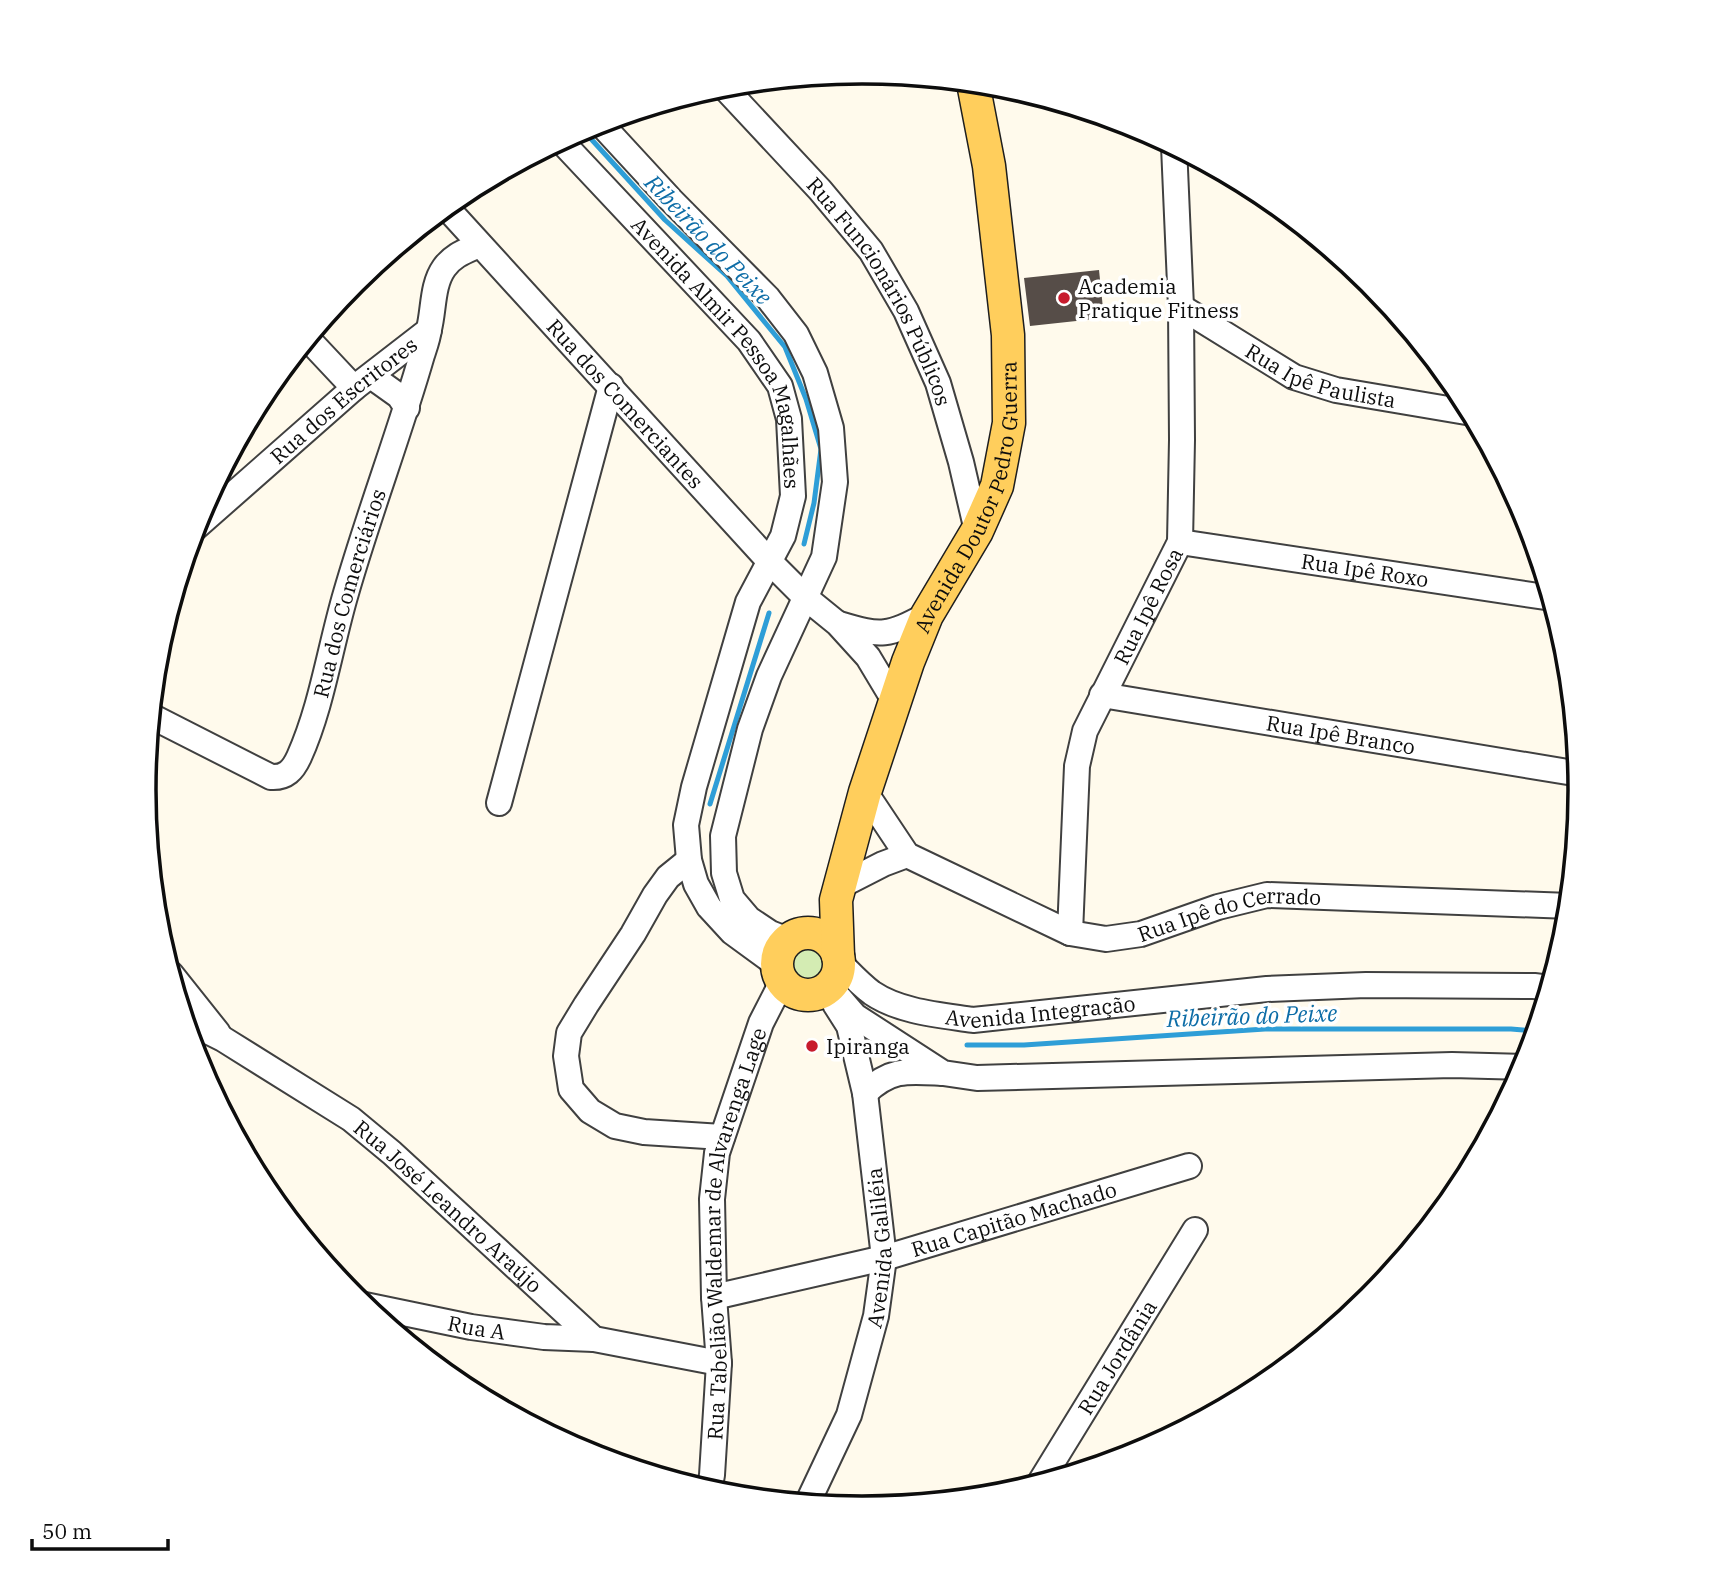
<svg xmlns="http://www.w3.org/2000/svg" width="1725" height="1581" viewBox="0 0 1725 1581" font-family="'IBM Plex Serif',serif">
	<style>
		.green { fill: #d4ecb3 }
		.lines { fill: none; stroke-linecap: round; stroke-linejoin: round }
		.stream { stroke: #2e9ed7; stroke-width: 5 }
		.building { fill: #564d48 }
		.minor-casing { stroke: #404040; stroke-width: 28 }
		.major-casing { stroke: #1e1e1e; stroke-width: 35 }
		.minor { stroke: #fff; stroke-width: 24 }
		.major { stroke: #ffce5c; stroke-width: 32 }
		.poi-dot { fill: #c71b2d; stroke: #fff; stroke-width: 2.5 }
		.labels { text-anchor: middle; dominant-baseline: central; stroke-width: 7; stroke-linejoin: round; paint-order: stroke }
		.poi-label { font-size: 21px; fill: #0d0d0d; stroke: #fff; text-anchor: start }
		.street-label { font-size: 21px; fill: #0d0d0d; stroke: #fff }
		.water-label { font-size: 23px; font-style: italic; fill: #0d6da7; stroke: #fff }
		.rim { fill: none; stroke: #0d0d0d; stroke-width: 3.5 }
	</style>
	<rect width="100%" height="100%" fill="#fffaec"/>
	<!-- green -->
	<circle class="green" cx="808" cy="966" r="24"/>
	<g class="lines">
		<!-- stream -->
		<g class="stream">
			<path d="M582,129l83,91 62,56 58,71 21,52 15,50 -7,54 -10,41"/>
			<path d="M710,804l59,-191"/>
			<path d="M967,1045h57l241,-16h246l26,2"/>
		</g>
	</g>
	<!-- building -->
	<path class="building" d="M1099,270l5,48 -74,8 -6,-48z"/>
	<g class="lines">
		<defs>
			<g id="minor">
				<path id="s1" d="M723,86l97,104 51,61 35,60 32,72 23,79 16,69"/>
				<path d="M600,123l71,77 97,98 28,36 19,39 16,55 4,54 -11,75 -55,119 -19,53 -27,107 1,37 8,26 17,20 21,14 18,7"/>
				<path id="s2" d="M561,141l188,200 31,45 9,33 4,77 -10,40 -35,66 -54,185 -8,38 3,35 7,24 13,23 23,25 45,33"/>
				<path id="s3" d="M446,207l324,355 36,36 32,26 30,33 27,45"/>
				<path id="s4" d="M1181,307l113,70 42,13 136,23"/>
				<path d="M308,339l46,49"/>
				<path d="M371,376l28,20 8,12"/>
				<path id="s5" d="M195,528l159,-140 75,-58"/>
				<path id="s6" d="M1180,542l372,56"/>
				<path d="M839,624c43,13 49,12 88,-9"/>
				<path id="s7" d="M1102,695l478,79"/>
				<path id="s8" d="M151,716l120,61c15,1 22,-7 28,-20 23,-51 31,-110 47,-164 23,-80 53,-158 76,-238 3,-9 6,-17 7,-26 5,-20 3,-44 15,-61 9,-13 22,-17 35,-23"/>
				<path id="s9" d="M865,792l42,63 163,78 36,6 35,-5 77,-27 49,-12 303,11"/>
				<path d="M499,803l112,-417"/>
				<path d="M689,860l-21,17 -13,18 -22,39 -47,71 -17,28 -3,23 5,33 19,22 25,15 29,6 78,5"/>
				<path d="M840,886l43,-22 24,-9"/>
				<path id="s10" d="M1070,933l7,-167 8,-35 95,-189 2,-102 -1,-133 -7,-161"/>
				<path id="s11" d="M840,963c10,10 20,21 32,30 28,19 68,22 101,27l294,-31 99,-4 168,1 16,2"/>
				<path d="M171,974l47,59"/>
				<path d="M830,987l25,29 88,57 34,5 475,-13 74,2"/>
				<path id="s12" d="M185,1020l38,19 128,80 41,34 202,186 125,24"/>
				<path d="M865,1093c26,-25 43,-22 77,-20"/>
				<path id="s13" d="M714,1297l170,-39 305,-92"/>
				<path id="s14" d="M360,1304l111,23 73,10 50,2"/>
				<path id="s15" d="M1039,1484l156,-254"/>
				<path id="s16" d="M709,1491l3,-16 7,-112 -5,-66 -2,-98 5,-46 44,-130 21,-41"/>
				<path id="s17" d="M807,1504l42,-89 27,-99 8,-58 -19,-165 -16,-67 -14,-22"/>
			</g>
			<g id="major">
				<circle cx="808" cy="964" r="31"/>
				<path id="s18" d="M838,956l-2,-56 29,-108 43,-130 19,-47 50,-84 20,-45 12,-63 -1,-88 -19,-169 -16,-83"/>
			</g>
		</defs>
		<!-- minor casing -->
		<use href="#minor" class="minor-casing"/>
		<!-- major casing -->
		<use href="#major" class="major-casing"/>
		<!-- minor -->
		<use href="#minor" class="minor"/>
		<!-- major -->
		<use href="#major" class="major"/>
	</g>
	<!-- markers -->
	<g class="poi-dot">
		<circle cx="1064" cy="298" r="7"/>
		<circle cx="812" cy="1046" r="7"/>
	</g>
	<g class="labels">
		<!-- poi labels -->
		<g class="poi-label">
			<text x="1078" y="286">Academia<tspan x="1078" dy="24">Pratique Fitness</tspan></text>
			<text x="826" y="1046">Ipiranga</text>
		</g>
		<!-- street labels -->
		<g class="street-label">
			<text stroke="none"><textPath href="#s1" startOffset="261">Rua Funcionários Públicos</textPath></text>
			<text stroke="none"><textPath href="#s2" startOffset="271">Avenida Almir Pessoa Magalhães</textPath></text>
			<text stroke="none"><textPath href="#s4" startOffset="158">Rua Ipê Paulista</textPath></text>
			<text stroke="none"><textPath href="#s5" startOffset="196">Rua dos Escritores</textPath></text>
			<text stroke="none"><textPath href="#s3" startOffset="266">Rua dos Comerciantes</textPath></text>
			<text stroke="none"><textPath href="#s18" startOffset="483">Avenida Doutor Pedro Guerra</textPath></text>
			<text stroke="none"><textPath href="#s6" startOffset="187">Rua Ipê Roxo</textPath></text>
			<text stroke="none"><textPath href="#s8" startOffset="343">Rua dos Comerciários</textPath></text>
			<text stroke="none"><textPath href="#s10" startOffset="343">Rua Ipê Rosa</textPath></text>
			<text stroke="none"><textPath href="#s7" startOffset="242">Rua Ipê Branco</textPath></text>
			<text stroke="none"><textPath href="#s9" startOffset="420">Rua Ipê do Cerrado</textPath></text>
			<text stroke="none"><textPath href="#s11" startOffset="217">Avenida Integração</textPath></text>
			<text stroke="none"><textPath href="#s12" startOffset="324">Rua José Leandro Araújo</textPath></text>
			<text stroke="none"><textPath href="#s13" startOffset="310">Rua Capitão Machado</textPath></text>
			<text stroke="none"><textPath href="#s16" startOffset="261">Rua Tabelião Waldemar de Alvarenga Lage</textPath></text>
			<text stroke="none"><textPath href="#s17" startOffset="270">Avenida Galiléia</textPath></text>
			<text stroke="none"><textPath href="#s14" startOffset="119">Rua A</textPath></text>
			<text stroke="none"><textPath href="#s15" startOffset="149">Rua Jordânia</textPath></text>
		</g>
		<!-- water labels -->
		<g class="water-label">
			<text transform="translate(709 239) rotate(46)">Ribeirão do Peixe</text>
			<text transform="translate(1252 1015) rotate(-2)">Ribeirão do Peixe</text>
		</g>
	</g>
	<!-- crop -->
	<path d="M0 0H1725V1581H0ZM156 790a706 706 0 1 1 1412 0a706 706 0 1 1-1412 0Z" fill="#fff" fill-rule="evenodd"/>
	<path class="rim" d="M156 790a706 706 0 1 1 1412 0a706 706 0 1 1-1412 0Z"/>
	<!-- scale -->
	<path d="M32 1539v10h136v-10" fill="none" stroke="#0d0d0d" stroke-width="3.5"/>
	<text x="42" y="1539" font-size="21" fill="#0d0d0d" stroke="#ffffff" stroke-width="5" paint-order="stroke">50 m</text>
</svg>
